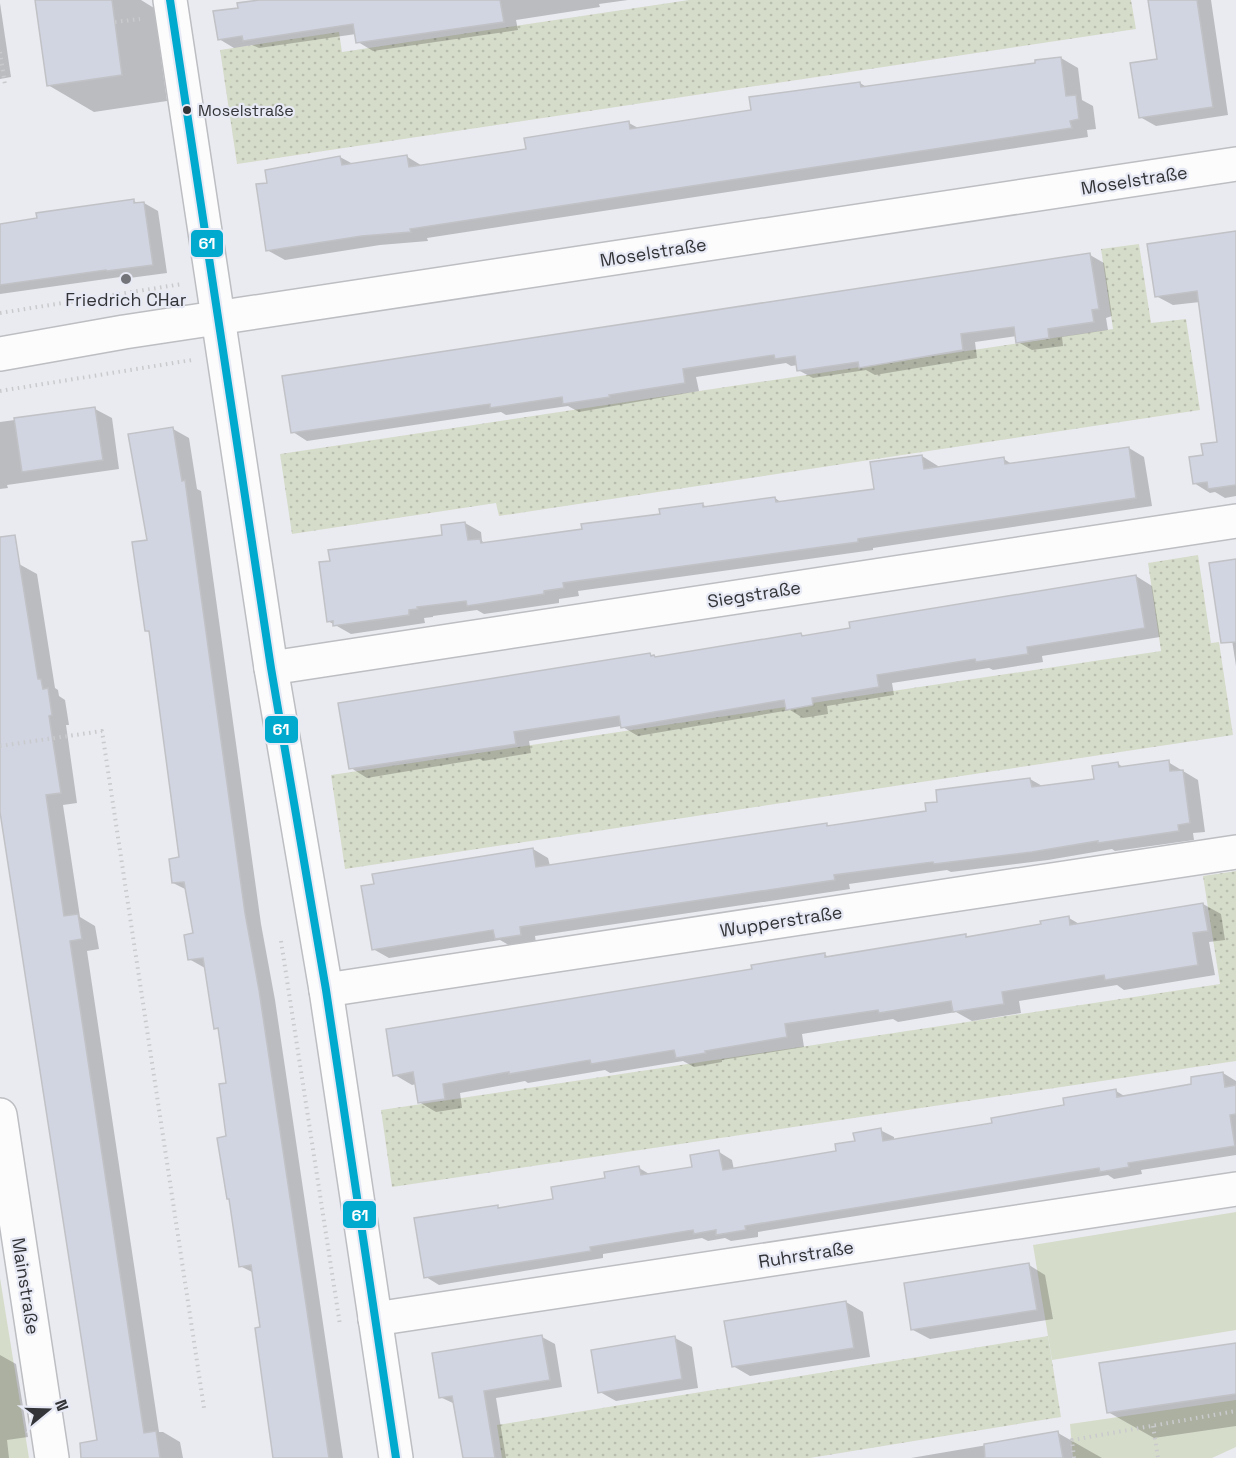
<svg xmlns="http://www.w3.org/2000/svg" width="1236" height="1458" viewBox="0 0 1236 1458" font-family="'Space Grotesk',sans-serif">
	<style>
		.grass { fill: #d6dcca }
		.garden { fill: url(#garden-dots) }
		.shadow { fill: #0003 }
		.building { fill: #d1d4e1; stroke: #c1c2c6; stroke-width: 1.5 }
		.lines { fill: none; stroke-linecap: round; stroke-linejoin: round }
		.minor-casing { stroke: #bdbec2; stroke-width: 36 }
		.path { stroke: #c9cacc; stroke-width: 4; stroke-dasharray: 1.5 4.5; stroke-linecap: butt }
		.minor { stroke: #fcfcfd; stroke-width: 33 }
		.bus-1-casing { stroke: #e7e9f4; stroke-width: 12 }
		.bus-1 { stroke: #00a9ce; stroke-width: 8 }
		.bus-dot { fill: #333438; stroke: #e7e9f4; stroke-width: 2 }
		.poi-dot { fill: #737479; stroke: #e7e9f4; stroke-width: 2 }
		.labels { text-anchor: middle; dominant-baseline: central; stroke-width: 4.5; stroke-linejoin: round; paint-order: stroke }
		.bus-label { font-size: 16px; fill: #333438; stroke: #e7e9f4; text-anchor: start }
		.street-label { font-size: 18px; fill: #333438; stroke: #e7e9f4 }
		.poi-label { font-size: 18px; fill: #333438; stroke: #e7e9f4 }
		.line-badge { stroke: #e7e9f4; stroke-width: 2 }
		.badge-label { font-size: 16px; text-anchor: middle; font-weight: bold; fill: #fff }
	</style>
	<defs>
		<pattern id="garden-dots" width="8" height="8" patternUnits="userSpaceOnUse" patternTransform="scale(1.5)"><rect width="8" height="8" fill="#d6dcca"/><path d="M2 2h.1M6 6h.1" fill="none" stroke="#b8bdae" stroke-width="1.8" stroke-linecap="round"/></pattern>
	</defs>
	<rect width="100%" height="100%" fill="#eaebf1"/>
	<!-- grass -->
	<g class="grass">
		<path d="M1236,1212v118l-184,30 -19,-115z"/>
		<path d="M0,1278l29,180h-29z"/>
		<path d="M1236,1400v47l-24,11h-139l-3,-34z"/>
	</g>
	<!-- garden -->
	<g class="garden">
		<path d="M689,0h442l5,29 -899,135 -17,-114 119,-18 3,20z"/>
		<path d="M1139,244l12,79 35,-4 14,91 -701,106 -3,-13 -204,31 -12,-80 833,-125 -12,-80z"/>
		<path d="M1198,555l13,88 8,-1 14,93 -888,134 -14,-94 830,-124 -13,-88z"/>
		<path d="M1236,871v190l-844,126 -11,-77 839,-126 -17,-108z"/>
		<path d="M1048,1336l13,81 -251,41h-308l-5,-33z"/>
	</g>
	<!-- shadow -->
	<g class="shadow">
		<path d="M36,0h105l13,8 13,93 -73,11 -46,-27z"/>
		<path d="M269,0h359l-29,4 1,3 -84,13 2,10 -145,21 -15,-9 -2,-8 -97,14 -7,-3 -18,3 -15,-9 20,-30z"/>
		<path d="M1149,0h62l17,115 -72,11 -16,-9 19,-57z"/>
		<path d="M0,3l11,74 -11,2z"/>
		<path d="M1061,58l17,10 4,32 11,6 3,23 -9,1 1,7 -661,101 1,3 -48,4 -95,15 -18,-10 2,-66 71,-27 13,7 53,-8 18,11 103,-17 102,-27 11,6 113,-18 107,-28 8,5 169,-24z"/>
		<path d="M134,201l5,3 5,-1 14,8 9,62 -45,6 -2,-2 -120,17v-69z"/>
		<path d="M1236,233v263l-11,2 -10,-6 -5,1 -16,-10 10,-27 15,-13 -19,-141 -27,3 -17,-9z"/>
		<path d="M1090,255l14,8 8,53 -6,2 2,12 -46,7 1,9 -31,4 -14,-8 -1,-6 -42,6 2,16 -102,17 -9,-5 -53,8 -15,-8v-5l-7,1 -5,-3 -90,14 3,14 -120,21 -11,-6 -62,9 -5,-3 -194,29 -14,-9z"/>
		<path d="M95,409l17,9 7,51 -112,16 1,3 -8,1v-67z"/>
		<path d="M173,429l16,9 8,51 4,2 60,433 14,76 68,458h-70l-16,-129 4,-1 -7,-55 -14,-7 -12,-128v-54l-8,-54 -4,-2 -11,-60 -16,-9 6,-24 -8,-45 -14,-7 8,-24 -30,-226 -4,-2 2,-90z"/>
		<path d="M1129,448l15,9 8,49 -279,42v2l-295,41 1,5 -20,3v4l-75,11 -7,-4 -44,6v1l-9,1 1,5 -74,11 -23,-13 116,-85 21,-13 16,9 1,9 4,3 98,-14 78,-15 40,-11 6,4 67,-10 7,5 94,-13 46,-34 16,10v2l66,-9 9,6z"/>
		<path d="M1236,560v106l-8,-52z"/>
		<path d="M19,564l18,10 18,114 3,2 1,6 6,4 4,25h-3l11,78 -14,2 17,112 15,9 4,23 -12,2 72,481h4l17,10 3,16h-87l3,-12 -99,-644v-235z"/>
		<path d="M1136,576l16,10 8,51 -118,19 1,6 -50,8 -4,-2 -97,15 2,12 -67,11 1,8 -25,4 -13,-8 -152,26 -17,-10 -92,15 2,12 -48,8 -3,-2 -113,19 -16,-10 299,-113 7,4 144,-24 3,2z"/>
		<path d="M1168,762l30,18 7,52 -12,1 1,7 -79,11 -3,-2 -64,11 -97,12 -4,-2 -98,14 1,5 -315,47 1,7 -24,4 -12,-7 -111,18 -16,-9 160,-100 15,9 2,8 276,-42 4,3 98,-15 11,-9 91,-24 14,8 51,-7 23,-16 7,4z"/>
		<path d="M1203,904l18,10 4,26 -16,2 6,33 -91,15 -7,-5 -98,16 2,12 -49,8 -16,-9 -58,10 -5,-3 -91,15 2,13 -82,13v2l-28,5 -11,-6 -73,12 -5,-3 -77,13 -3,-2 -65,12 2,15 -26,4 -17,-10 -3,-18 -4,1 -17,-10 359,-105 70,-16 6,4 135,-22 4,2 73,-12 27,-8 12,7z"/>
		<path d="M1223,1073l13,8v74l-95,15 1,4 -28,5 -6,-4 -350,57v5l-27,4 -6,-3 -17,3 -6,-3 -99,16v4l-164,27 -13,-8 71,-70 5,2 52,-9 85,-32 12,7 43,-7 25,-16 13,8 2,10 104,-18 42,-22 14,7v4l99,-16 73,-18 50,-16 10,6 67,-11z"/>
		<path d="M1029,1265l16,10 8,44 -123,20 -17,-9z"/>
		<path d="M846,1302l17,10 7,45 -120,19 -17,-10z"/>
		<path d="M542,1337l13,7 7,43 -66,11 10,60h-42l-9,-54 -15,-7z"/>
		<path d="M675,1338l17,9 6,41 -82,13 -16,-9z"/>
		<path d="M1236,1344v82l-82,12 -46,-26z"/>
		<path d="M0,1355l16,9 12,73 -21,3 2,18h-9z"/>
		<path d="M1058,1433l44,25h-191z"/>
	</g>
	<!-- building -->
	<g class="building">
		<path d="M35,0h77l10,75 -75,11z"/>
		<path d="M259,0h241l4,22 -148,21 -3,-19 -110,17 -1,-5 -24,4 -5,-29 25,-3 -1,-5z"/>
		<path d="M1148,0h49l16,107 -74,11 -9,-55 27,-4z"/>
		<path d="M1061,57l5,39 10,-1 3,24 -9,2 2,7 -662,101 1,3 -49,4 -96,15 -10,-67 11,-1 -2,-13 75,-14 2,9 65,-10 2,12 117,-18 -2,-11 105,-17 1,8 121,-19 -2,-13 111,-15 1,5 174,-24v-3z"/>
		<path d="M134,199v4l10,-1 9,63 -46,6 -1,-1 -106,15v-61l37,-6 -1,-5z"/>
		<path d="M1236,231v254l-28,4 -1,-7 -14,2 -4,-27 14,-2 -2,-11 16,-2 -20,-151 -42,6 -8,-53z"/>
		<path d="M1090,253l9,56 -7,1 2,12 -46,7 1,9 -33,5 -2,-16 -53,7 2,16 -104,18 -1,-6 -61,9 -2,-15 -20,3 -1,-4 -91,14 2,14 -76,12 1,2 -47,7 -1,-7 -72,11v-4l-199,29 -9,-57z"/>
		<path d="M95,407l8,53 -81,12 -8,-54z"/>
		<path d="M173,427l9,54 3,-1 60,433 14,77 70,468h-56l-18,-130 5,-1 -9,-62 -12,2 -10,-68h-2l-10,-61 9,-2 -7,-52 7,-1 -8,-55 -4,1 -11,-71 -15,2 -4,-25 9,-2 -9,-51 -12,1 -3,-24 10,-2 -30,-226h-4l-13,-89 15,-2 -19,-106z"/>
		<path d="M1129,447l7,51 -278,41v3l-295,41 1,5 -20,3v3l-77,12 -1,-5 -49,6 1,2 -9,1v5l-76,11v-5l-6,1 -8,-60 11,-1 -2,-11 114,-15 -1,-10 24,-3 3,18 12,-1 1,4 101,-14 -1,-5 79,-10 -1,-5 44,-6v4l72,-10 1,5 98,-13 -4,-27 52,-7 2,14 80,-12 1,7z"/>
		<path d="M15,535l23,144h3l2,10 5,-1 4,27 -3,1 12,77 -15,2 18,121 14,-2 4,25 -12,2 74,492 12,-2 4,27h-79l-1,-15 17,-3 -97,-628v-275z"/>
		<path d="M1236,559v83l-15,1 -12,-80z"/>
		<path d="M1136,575l9,53 -118,19 1,7 -52,8 -1,-3 -98,16 2,12 -67,11 1,7 -27,5 -2,-10 -163,28 -2,-12 -105,16 2,12 -167,25 -11,-66 312,-50 1,3 3,-1 1,2 146,-24 1,3 48,-8 -1,-6z"/>
		<path d="M1169,760l1,11 13,-1 7,53 -12,2 1,6 -81,12v-2l-66,11 -98,12 -1,-2 -99,13 1,5 -315,47 1,8 -26,4 -2,-9 -121,20 -11,-64 13,-2 -2,-10 161,-26 3,19 291,-44v3l99,-15 -1,-8 12,-1 -1,-12 94,-12 2,9 62,-8 -2,-13 26,-4 1,5z"/>
		<path d="M1203,903l5,28 -15,2 5,32 -93,15 -1,-5 -102,17 2,12 -51,8 -2,-11 -72,12 -1,-3 -93,14 2,13 -82,14 1,2 -30,5 -2,-8 -83,14 -1,-4 -81,14v-2l-66,12 2,15 -27,4 -5,-31 -20,4 -7,-47 366,-60 -1,-4 74,-12v4l141,-23v3l75,-13 -1,-3 29,-5 1,9z"/>
		<path d="M1223,1072l2,15 11,-2v29l-6,1 5,31 -107,17 1,4 -29,5 -1,-4 -25,4 -329,54 1,4 -30,5v-5l-22,4 -1,-4 -103,17 1,4 -167,27 -10,-60 84,-13v3l55,-9 -2,-12 54,-9 -1,-6 35,-6 2,9 51,-8 -2,-12 29,-5 4,20 113,-19 -1,-7 20,-3 -2,-8 28,-5 2,13 109,-18 -1,-5 73,-13 -1,-7 53,-9 1,8 74,-13v-7z"/>
		<path d="M1029,1263l8,47 -126,20 -7,-47z"/>
		<path d="M846,1301l8,47 -122,19 -8,-46z"/>
		<path d="M542,1335l8,45 -66,11 11,67h-32l-11,-62 -13,2 -7,-45z"/>
		<path d="M675,1336l7,43 -84,14 -7,-43z"/>
		<path d="M1236,1343v51l-129,19 -8,-50z"/>
		<path d="M1058,1431l5,27h-78l-1,-14z"/>
	</g>
	<g class="lines">
		<defs>
			<g id="minor">
				<path d="M170,0l101,668 55,322 70,468"/>
				<path d="M0,354l124,-22 1112,-168"/>
				<path d="M271,668l965,-147"/>
				<path d="M326,990l910,-138"/>
				<path d="M0,1115l52,343"/>
				<path d="M375,1319l861,-130"/>
			</g>
		</defs>
		<!-- minor casing -->
		<use href="#minor" class="minor-casing"/>
		<!-- path -->
		<g class="path">
			<path d="M115,22l25,-3"/>
			<path d="M0,52l5,33"/>
			<path d="M0,313l182,-29"/>
			<path d="M0,391l192,-31"/>
			<path d="M0,746l102,-15 102,677"/>
			<path d="M281,941l59,384"/>
			<path d="M1153,1426l5,32"/>
			<path d="M1074,1458l-2,-18 164,-29"/>
		</g>
		<!-- minor -->
		<use href="#minor" class="minor"/>
		<defs>
			<path id="bus-1" d="M170,0l101,668 55,322 70,468"/>
		</defs>
		<!-- bus-1 casing -->
		<use href="#bus-1" class="bus-1-casing"/>
		<!-- bus-1 -->
		<use href="#bus-1" class="bus-1"/>
	</g>
	<!-- markers -->
	<circle class="bus-dot" cx="187" cy="110" r="5"/>
	<circle class="poi-dot" cx="126" cy="279" r="6"/>
	<g class="labels">
		<!-- bus labels -->
		<g class="bus-label">
			<text x="198" y="110">Moselstraße</text>
		</g>
		<!-- street labels -->
		<g class="street-label">
			<text transform="translate(1134 180) rotate(-9)">Moselstraße</text>
			<text transform="translate(653 252) rotate(-9)">Moselstraße</text>
			<text transform="translate(754 594) rotate(-9)">Siegstraße</text>
			<text transform="translate(781 921) rotate(-9)">Wupperstraße</text>
			<text transform="translate(806 1254) rotate(-9)">Ruhrstraße</text>
			<text transform="translate(26 1286) rotate(81)">Mainstraße</text>
		</g>
		<!-- poi labels -->
		<g class="poi-label">
			<text x="126" y="299">Friedrich CHar</text>
		</g>
	</g>
	<g class="line-badge">
		<rect x="190" y="229" width="34" height="29" rx="6" fill="#00a9ce"/>
		<rect x="264" y="715" width="35" height="29" rx="6" fill="#00a9ce"/>
		<rect x="342" y="1200" width="35" height="29" rx="6" fill="#00a9ce"/>
	</g>
	<g class="badge-label">
		<text x="207" y="249">61</text>
		<text x="281" y="735">61</text>
		<text x="360" y="1221">61</text>
	</g>
	<!-- north arrow -->
	<g transform="translate(48 1410) rotate(71)" stroke="#e7e9f4" stroke-width="4.5" paint-order="stroke">
	<path d="M0-4.5L10 22L0 15L-10 22Z" fill="#333438"/>
	<text y="-9" font-size="16" font-weight="bold" text-anchor="middle" fill="#333438">N</text>
	</g>
</svg>
